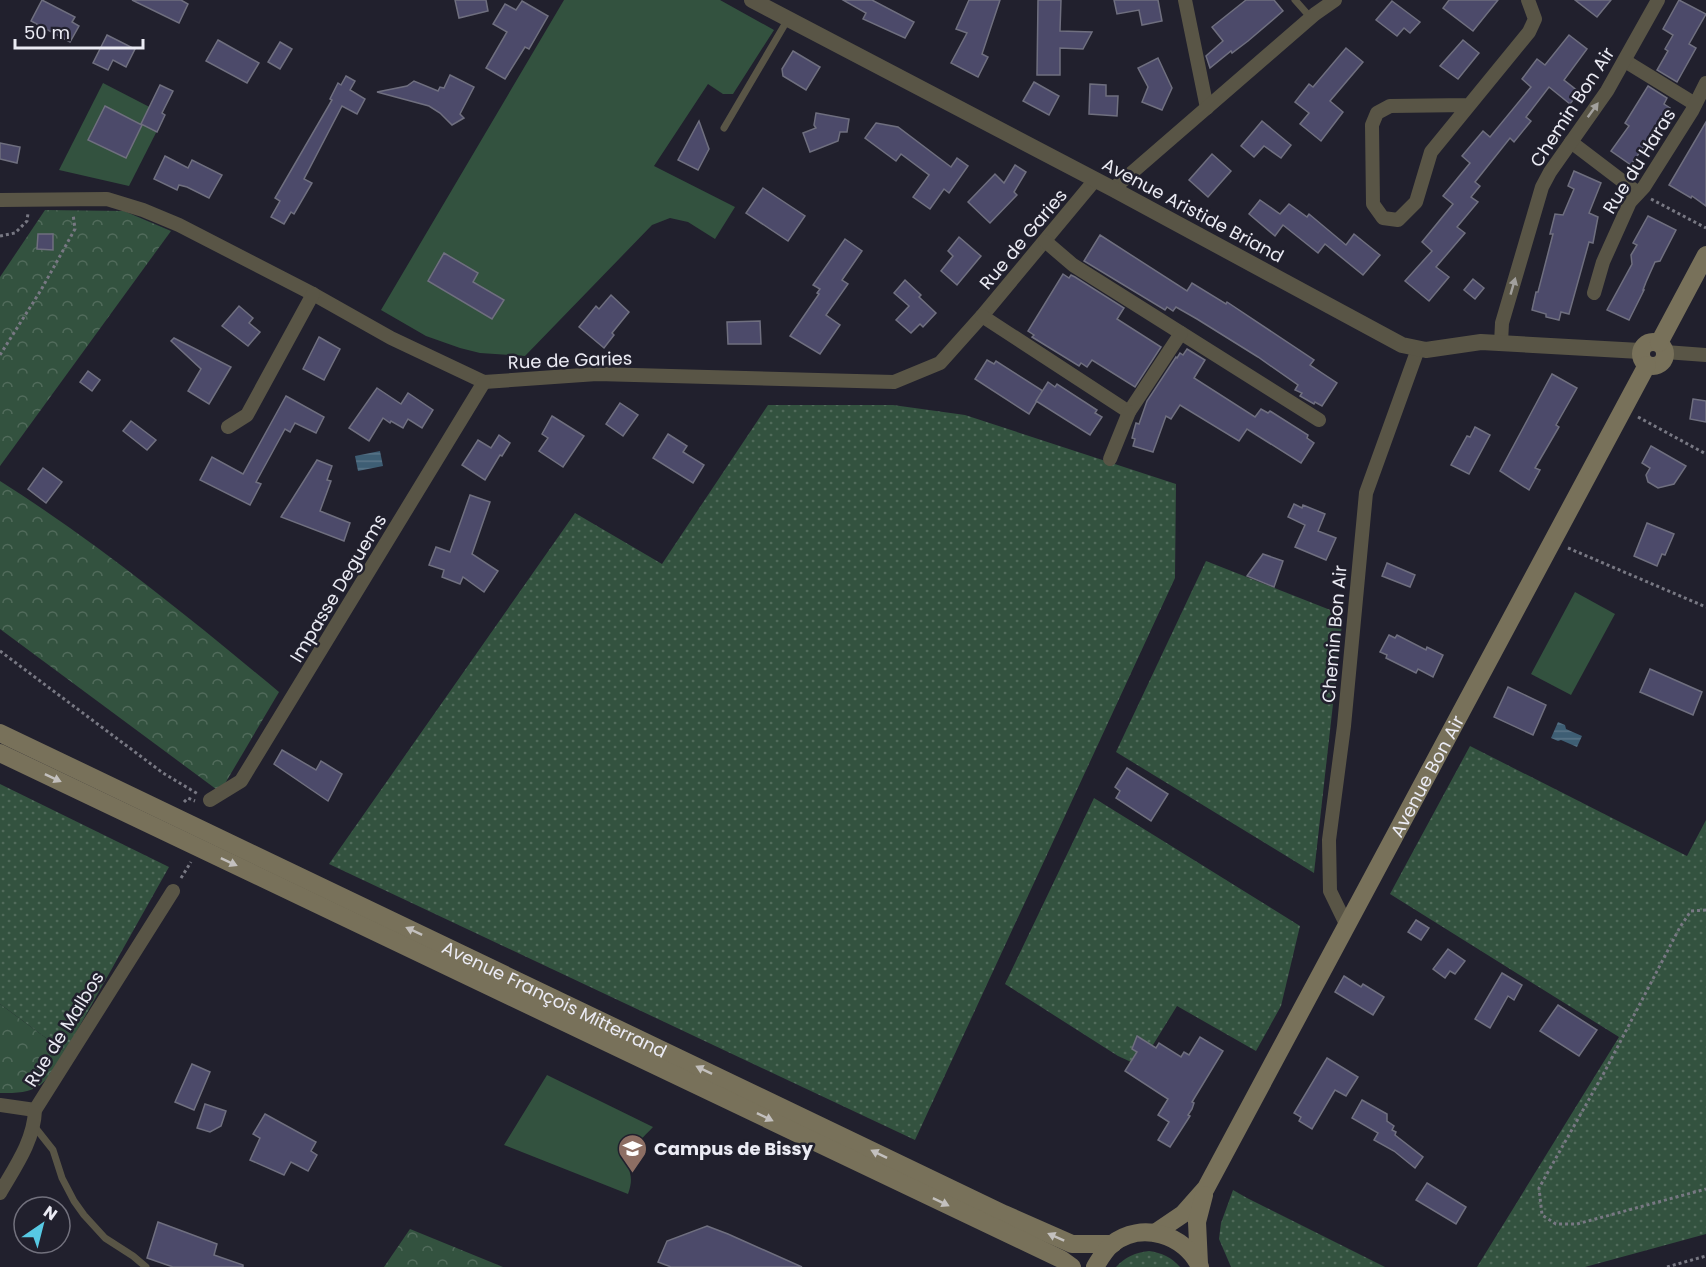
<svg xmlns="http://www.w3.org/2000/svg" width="1706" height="1267" viewBox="0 0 1706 1267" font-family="Poppins,sans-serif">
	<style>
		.grass { fill: url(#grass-dots) }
		.forest { fill: url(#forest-crowns) }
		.garden { fill: #33523f }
		.water { fill: url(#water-rules) }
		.building { fill: #4c4a6a; stroke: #6f6f7f; stroke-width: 1.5 }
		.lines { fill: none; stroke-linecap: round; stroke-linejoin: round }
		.path { stroke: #787883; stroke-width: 3; stroke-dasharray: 3 3; stroke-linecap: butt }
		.service { stroke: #595546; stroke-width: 7 }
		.minor { stroke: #595546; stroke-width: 14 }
		.tertiary { stroke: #595546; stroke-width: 16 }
		.secondary { stroke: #78715a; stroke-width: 18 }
		.oneway { fill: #a2a09d }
		.oneway2 { fill: #c3c0be }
		.labels { text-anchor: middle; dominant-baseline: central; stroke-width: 5; stroke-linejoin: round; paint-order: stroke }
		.street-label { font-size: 18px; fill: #ebebf4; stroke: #21202d }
		.poi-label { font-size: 18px; font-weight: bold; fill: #ebebf4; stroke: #21202d; text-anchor: start }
	</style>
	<defs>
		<pattern id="grass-dots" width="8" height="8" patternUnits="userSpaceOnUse" patternTransform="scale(1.5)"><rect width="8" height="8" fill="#33523f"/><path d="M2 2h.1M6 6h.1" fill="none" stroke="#516b5b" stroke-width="1.8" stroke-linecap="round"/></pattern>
		<pattern id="forest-crowns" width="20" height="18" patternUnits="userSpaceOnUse" patternTransform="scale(1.5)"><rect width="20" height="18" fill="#33523f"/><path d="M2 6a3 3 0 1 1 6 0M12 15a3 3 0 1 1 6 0" fill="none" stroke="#516b5b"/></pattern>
		<pattern id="water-rules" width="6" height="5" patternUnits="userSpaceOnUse" patternTransform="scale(1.5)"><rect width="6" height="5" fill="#3e5e74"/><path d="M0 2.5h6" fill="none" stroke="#5a7588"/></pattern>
	</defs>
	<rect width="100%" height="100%" fill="#21202d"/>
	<!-- grass -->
	<g class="grass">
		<path d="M768,405h125l72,10 211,69 -1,94 -260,562 -586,-276 246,-351 87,51z"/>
		<path d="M1206,561l137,54 -29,258 -198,-121z"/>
		<path d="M1470,746l217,110 19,-36v414l-121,33h-108l142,-230 -229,-143z"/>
		<path d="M0,784l169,83 -104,185 -65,-48z"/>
		<path d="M1094,798l206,128 -19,80 -25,45 -79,-45 -37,60 -22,-10 -113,-72z"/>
		<path d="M1233,1190l14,8 138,69h-154l-12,-28 2,-16z"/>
		<path d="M1149,1251c13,2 22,6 31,16h-64c10,-11 19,-14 33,-16z"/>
	</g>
	<!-- forest -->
	<g class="forest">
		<path d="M45,210l79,1 47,20 -171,235v-189z"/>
		<path d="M0,481c98,62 190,137 279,211l-59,100 -220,-163z"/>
		<path d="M0,1004l65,48c-21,33 -24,42 -65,41z"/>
		<path d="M410,1229l93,38h-119z"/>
	</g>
	<!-- garden -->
	<g class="garden">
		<path d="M564,0h156l54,30 -41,64h-10l-15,-10 -54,82 81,41 -20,32 -27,-17 -18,-4 -18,7 -127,131 -45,-3 -20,-5 -34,-12 -45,-26z"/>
		<path d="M103,83l62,32 -36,71 -70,-16z"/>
		<path d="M1575,592l40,22 -44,81 -40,-21z"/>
		<path d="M547,1075l106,52c-8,9 -22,20 -24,32 -2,15 6,15 -1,35l-124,-49z"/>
	</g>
	<!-- water -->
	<g class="water">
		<path d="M380,451l3,15 -25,5 -3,-15z"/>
		<path d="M1558,722l7,3 1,4 16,7 -5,11 -16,-7 -3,1 -7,-3z"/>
	</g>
	<!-- building -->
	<g class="building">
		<path d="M42,0l33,17 -3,5 7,4 -9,16 -39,-21z"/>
		<path d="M132,0h49l7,4 -9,19z"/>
		<path d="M455,0h31l2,11 -29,7z"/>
		<path d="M843,0h29l42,22 -9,16 -42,-19 3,-6z"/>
		<path d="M969,0h31l-18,54 6,3 -10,20 -27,-14 16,-30 -11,-4z"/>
		<path d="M1038,0h23l-1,31 32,1 -9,17 -23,-1v27h-23z"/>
		<path d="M1114,0h44l4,21 -20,4 -3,-15 -22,4z"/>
		<path d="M1246,0h28l9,11 -35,30 -16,12 -1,-2 -21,17 -4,-12 17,-15 -11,-14z"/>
		<path d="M1449,0h49l-25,31 -30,-23z"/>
		<path d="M1575,0h36l-14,17z"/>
		<path d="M1679,0l27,14 -17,30 7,4 -19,34 -20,-12 11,-19 -3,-2 8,-14 -10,-6z"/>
		<path d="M522,1l26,15 -19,33 -4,-2 -20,32 -19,-11 21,-36 -14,-8 12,-20 11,6z"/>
		<path d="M1392,1l28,21 -10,11 -6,-5 -7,8 -21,-16z"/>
		<path d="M107,35l28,14 -9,18 -13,-7 -5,10 -15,-7z"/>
		<path d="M1569,35l18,14 -23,31 15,12 -9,12 -21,-17 -23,30 5,4 -17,21 -4,-4 -35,44 5,4 -9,11 7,5 -21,25 8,6 -29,34 13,10 -20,24 -24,-20 27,-30 -10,-9 31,-38 -10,-8 27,-33 -8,-7 21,-25 7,6 41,-50 -9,-8 15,-20 8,6z"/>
		<path d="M218,40l41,23 -12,20 -41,-22z"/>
		<path d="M1463,40l16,13 -21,26 -18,-13z"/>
		<path d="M280,42l12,7 -12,20 -12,-7z"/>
		<path d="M1346,48l17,14 -33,39 13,11 -22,29 -21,-17 9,-11 -14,-11 14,-18 4,3z"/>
		<path d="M793,51l27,16 -14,23 -23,-14 -1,-7z"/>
		<path d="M1158,58l14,30 -10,22 -20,-8 6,-15 -10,-19z"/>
		<path d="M450,75l24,12 -14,27 4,4 -12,7 -12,-12 -11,-7 -52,-14 30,-6 7,-5 24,10 2,-4 4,1z"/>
		<path d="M346,76l9,5 -5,9 15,9 -8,15 -15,-8 -38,73 8,4 -18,31 -3,-2 -7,12 -13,-7 9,-16 -5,-3 57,-98 -2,-1 8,-16 3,2z"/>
		<path d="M1034,82l25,14 -10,19 -26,-14z"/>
		<path d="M1090,84l16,1v11h12l-1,20 -28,-2z"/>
		<path d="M160,85l13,6 -11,22 3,2 -8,17 -16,-8z"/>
		<path d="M1648,86l19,12 -3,6 6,4 -39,57 -20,-14 18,-25 -4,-3z"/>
		<path d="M105,106l37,19 -16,33 -38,-18z"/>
		<path d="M816,113l33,6 -2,13h-7l-2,9 -28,11 -7,-19 13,-5 -2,-3z"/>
		<path d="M699,121l10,28 -11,21 -20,-10z"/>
		<path d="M1262,121l29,24 -10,13 -17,-12 -10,11 -13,-11z"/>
		<path d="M1706,122v84l-14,-10 -1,2 -22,-13z"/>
		<path d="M876,123l22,4 53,40 6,-9 11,8 -19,27 -5,-4 -14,20 -17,-12 16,-22 -28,-21 -5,7 -31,-23z"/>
		<path d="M0,143l20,4 -3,16 -17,-4z"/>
		<path d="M1212,154l19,17 -23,26 -19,-17z"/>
		<path d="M165,156l23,12 4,-8 30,15 -13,23 -22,-11 -8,-2 -2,5 -23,-11z"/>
		<path d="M1015,165l11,7 -12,20 3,3 -27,28 -22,-21 27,-28 9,9z"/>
		<path d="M1574,171l27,12 -12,30 9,4 -5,26 -4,-1 -20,72 -8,-2 -2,8 -13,-3v-3l-14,-4 4,-18h2l15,-58h-3l5,-20 8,1 11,-26 -6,-3z"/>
		<path d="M763,188l42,28 -17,25 -42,-28z"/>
		<path d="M1260,200l20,14 9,-10 18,13 2,-3 37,31 8,-11 26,21 -17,20 -38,-31 -7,9 -35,-28 -8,11 -26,-22z"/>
		<path d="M1648,216l28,14 -16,31 -5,1 -9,20 -3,8h1l-15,30 -22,-10 25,-46 -1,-9 6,-10 -4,-2z"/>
		<path d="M38,234h15v16l-16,-1z"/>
		<path d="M1100,235l87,56 5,-8 34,21 1,-2 87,58 -4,5 27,18 -15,23 -7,-4 -1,2 -14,-8 2,-3 -7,-3 3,-5 -40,-28 -61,-38 -21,-12 -3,4 -6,-4 -2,3 -81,-49z"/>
		<path d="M959,237l22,19 -24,29 -16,-14 12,-15 -5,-5z"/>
		<path d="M845,239l17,12 -20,29 6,4 -22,31 14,10 -20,29 -30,-18 29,-42 -2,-1 3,-4 -7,-4z"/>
		<path d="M444,253l34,20 -5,9 31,18 -12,19 -64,-38z"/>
		<path d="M1063,274l6,4 2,-3 4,2 49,31 -7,11 44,28 -26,40 -43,-27 -5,7 -6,-4 -2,3 -47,-29 2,-2 -6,-4z"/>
		<path d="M1473,279l11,9 -9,11 -11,-9z"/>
		<path d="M905,280l16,15 -2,2 17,16 -13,14 -3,-3 -9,9 -15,-13 13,-14 -15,-13z"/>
		<path d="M611,295l18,17 -17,21 2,2 -10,13 -25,-21 17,-21 3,3z"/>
		<path d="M239,306l14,12 -4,5 11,9 -12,14 -26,-20z"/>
		<path d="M760,321l1,23h-33l-1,-22z"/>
		<path d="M319,337l21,12 -16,31 -21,-11z"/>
		<path d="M174,338l57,29 -22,37 -21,-13 13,-22 -30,-28z"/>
		<path d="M1187,349l18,11 -11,18 61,39 6,-8 7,4 2,-2 38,24 -1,3 7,5 -13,20 -54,-34 -8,12 -59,-36 -9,14 -5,-3 -13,36 -20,-6 2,-7 -3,-1 2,-8 2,-7 3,1 8,-23 29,-44 1,1 3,-5 3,2z"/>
		<path d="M987,360l7,4 2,-3 47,30 -14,23 -54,-35z"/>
		<path d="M88,371l12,9 -8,11 -12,-9z"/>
		<path d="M1552,374l25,14 -21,37 3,2 -24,41 5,2 -11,20 -29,-19z"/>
		<path d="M1048,382l7,5 2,-3 40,26 -2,3 7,4 -12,18 -54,-34z"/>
		<path d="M377,388l24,16 7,-11 25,17 -11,18 -14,-9 -5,9 -12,-7 -1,2 -7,-5 -14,23 -20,-13z"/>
		<path d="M286,396l38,21 -8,16 -21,-10 -5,9 -5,-3 -29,53 5,2 -11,21 -50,-25 12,-23 31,17z"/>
		<path d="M1693,399l13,2v21l-16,-3z"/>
		<path d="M620,403l18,12 -15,21 -17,-12z"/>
		<path d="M552,416l32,20 -21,31 -24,-16 9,-13 -6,-4z"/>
		<path d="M131,421l25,19 -9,10 -24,-19z"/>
		<path d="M1475,427l15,8 -21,39 -18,-9 16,-29 3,1z"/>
		<path d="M668,434l19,12 -4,6 21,13 -11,18 -40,-25z"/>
		<path d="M499,435l11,8 -8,13 -2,-1 -15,25 -23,-15 16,-25 13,8z"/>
		<path d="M1651,446l35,20 -12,18 -16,4 -10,-6 -2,-7 4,-7 -8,-5z"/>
		<path d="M317,460l15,6 -5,14 4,1 -11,30 30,12 -6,18 -63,-24z"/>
		<path d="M43,468l19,14 -16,21 -18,-14z"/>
		<path d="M470,495l20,7 -18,52 26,17 -14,21 -21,-15 -3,7 -18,-7 2,-7 -15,-5 7,-18 14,5z"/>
		<path d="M1294,504l8,4 1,-3 22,9 -7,17 18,7 -10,22 -31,-13 10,-22 -17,-8z"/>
		<path d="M1647,523l27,11 -9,21 -3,-1 -5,12 -23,-10z"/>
		<path d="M1263,554l20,7 -9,26 -27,-11z"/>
		<path d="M1387,563l28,12 -5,12 -28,-11z"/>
		<path d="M1389,635l6,3 2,-3 29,15 1,-3 16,8 -10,22 -15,-8 -2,4 -30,-15 1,-3 -7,-3z"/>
		<path d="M1650,669l52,23 -9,23 -53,-23z"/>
		<path d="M1508,687l38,18 -13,30 -39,-18z"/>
		<path d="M282,750l34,20 5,-9 21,13 -14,27 -54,-37z"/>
		<path d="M1127,768l41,26 -17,27 -35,-23 4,-7 -5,-4z"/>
		<path d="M1416,920l13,8 -8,12 -13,-8z"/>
		<path d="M1448,949l17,12 -10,13 -5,-3 -5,7 -12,-9z"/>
		<path d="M1502,973l20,12 -8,15 -6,-4 -18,32 -15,-9z"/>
		<path d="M1344,976l17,11 2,-3 21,13 -11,18 -38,-23z"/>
		<path d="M1558,1005l39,25 -18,26 -39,-25z"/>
		<path d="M1137,1036l19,12 3,-5 22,14 3,-5 5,3 11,-18 23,14 -31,51 2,1 -2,6 -4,6 2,1 -20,31 -12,-7 11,-18 -11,-7 10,-16 -43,-28 12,-19 -5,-3z"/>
		<path d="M1327,1058l31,19 -12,19 -11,-6 -23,39 -13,-8 2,-4 -7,-4z"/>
		<path d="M192,1064l18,8 -16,38 -19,-8z"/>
		<path d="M1362,1100l25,14v7l7,5 -2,4 4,2 -1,3 28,22 -8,11 -21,-17 -20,-11 4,-7 -26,-15z"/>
		<path d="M205,1104l21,7 -5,15 -11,6 -13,-4z"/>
		<path d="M265,1114l51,28 -5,9 6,4 -9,16 -17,-9 -7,13 -34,-15 10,-22 -7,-4z"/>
		<path d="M1427,1183l39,24 -10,17 -40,-24z"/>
		<path d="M158,1222l59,22 -3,11 29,10v2h-70l-26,-9z"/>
		<path d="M707,1226l21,8 74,33h-131l-13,-5 9,-21z"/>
	</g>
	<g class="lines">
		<!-- path -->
		<g class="path">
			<path d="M1651,199l55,29"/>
			<path d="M0,236l15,-3 12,-12 1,-8"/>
			<path d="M0,355l41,-65 34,-61 -2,-15"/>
			<path d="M1638,417l68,37"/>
			<path d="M1568,548l138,59"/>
			<path d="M0,651l163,122 35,21"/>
			<path d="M184,802l4,-4 7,3"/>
			<path d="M181,878l10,-16"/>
			<path d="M1706,910l-15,1 -11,16 -75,144 -66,117 3,27 14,9h21l129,-35"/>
			<path d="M1667,1267l39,-11"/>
		</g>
		<!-- service -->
		<g class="service">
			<path d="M1295,0l16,18"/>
			<path d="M724,128l64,-109"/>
			<path d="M34,1126l19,24 9,28 12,23 10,14 21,23 28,18 13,11"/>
		</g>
		<!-- minor -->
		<g class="minor">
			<path d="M1185,0l22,108"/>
			<path d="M1625,61l70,43"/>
			<path d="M1468,105l-78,1 -13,7 -5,12 1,79 10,14 15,2 18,-18 15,-50 98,-120 6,-13 -7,-19"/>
			<path d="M1571,142l67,51"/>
			<path d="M1113,189l202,-175 20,-14"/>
			<path d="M0,200l107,-1 36,11 36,15 134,69 78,44 93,44 113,-8 297,8 46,-19 42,-47 113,-136"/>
			<path d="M1045,241l28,24 246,155"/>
			<path d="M1594,293l9,-31 27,-60 14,-15 48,-76 14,-28"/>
			<path d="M982,316l147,96 52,-79"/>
			<path d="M1501,343l1,-20 40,-136 8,-15 57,-81 51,-91"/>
			<path d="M1665,352l41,3"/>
			<path d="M228,427l19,-12 66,-121"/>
			<path d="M1110,459l19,-47"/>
			<path d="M210,800l31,-19 243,-399"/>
			<path d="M1347,926l-17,-35 -1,-51 15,-114 22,-233 52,-144"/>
			<path d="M0,1105l35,5"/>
			<path d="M0,1193c15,-26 34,-52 35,-83l138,-219"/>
		</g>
		<!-- tertiary -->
		<path class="tertiary" d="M752,0l361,189 289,156 24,5 55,-8 159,9"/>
		<!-- secondary -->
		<g class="secondary">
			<circle cx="1653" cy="354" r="12"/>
			<path d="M1659,343l47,-88"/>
			<path id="s1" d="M0,733l1004,481 68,30h41"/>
			<path d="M0,753l1061,506 11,8"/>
			<path id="s2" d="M1155,1233l28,-19 23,-26 441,-823"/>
			<path d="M1199,1264l-2,-42 7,-27"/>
			<path d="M1095,1267c5,-8 9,-16 17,-23 29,-23 73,-10 88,23"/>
		</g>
	</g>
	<!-- one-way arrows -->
	<defs><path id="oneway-solid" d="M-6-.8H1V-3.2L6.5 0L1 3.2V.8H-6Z" transform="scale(1.5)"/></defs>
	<g class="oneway">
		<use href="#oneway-solid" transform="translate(1593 110) rotate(-54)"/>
		<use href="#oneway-solid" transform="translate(1513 286) rotate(-74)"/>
	</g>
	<g class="oneway2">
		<use href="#oneway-solid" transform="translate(53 778) rotate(25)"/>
		<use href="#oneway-solid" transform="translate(229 862) rotate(25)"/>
		<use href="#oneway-solid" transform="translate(414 931) rotate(-155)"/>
		<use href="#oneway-solid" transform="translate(704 1070) rotate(-154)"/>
		<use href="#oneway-solid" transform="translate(765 1117) rotate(26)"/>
		<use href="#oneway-solid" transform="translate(879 1154) rotate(-154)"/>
		<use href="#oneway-solid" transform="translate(941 1202) rotate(26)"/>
		<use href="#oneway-solid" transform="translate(1056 1237) rotate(-156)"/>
	</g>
	<!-- icons -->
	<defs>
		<symbol id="university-pin" viewBox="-11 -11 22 30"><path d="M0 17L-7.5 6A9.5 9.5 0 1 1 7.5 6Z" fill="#8d6e63" stroke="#21202d"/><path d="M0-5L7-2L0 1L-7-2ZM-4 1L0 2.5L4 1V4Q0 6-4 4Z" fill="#fff"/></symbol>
	</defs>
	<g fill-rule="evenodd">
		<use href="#university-pin" x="616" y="1132" width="33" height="45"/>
	</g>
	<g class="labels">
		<!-- street labels -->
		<g class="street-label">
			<text transform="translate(1572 107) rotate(-57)">Chemin Bon Air</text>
			<text transform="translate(1639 161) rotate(-58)">Rue du Haras</text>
			<text transform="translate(1193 210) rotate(28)">Avenue Aristide Briand</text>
			<text transform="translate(1023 239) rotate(-50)">Rue de Garies</text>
			<text transform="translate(570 360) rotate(-2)">Rue de Garies</text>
			<text transform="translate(338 588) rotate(-59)">Impasse Deguems</text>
			<text transform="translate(1334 634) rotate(-85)">Chemin Bon Air</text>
			<text stroke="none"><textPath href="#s2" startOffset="536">Avenue Bon Air</textPath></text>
			<text stroke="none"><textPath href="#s1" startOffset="615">Avenue François Mitterrand</textPath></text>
			<text transform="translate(64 1029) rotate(-58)">Rue de Malbos</text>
		</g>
		<!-- poi labels -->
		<g class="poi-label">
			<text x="654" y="1148">Campus de Bissy</text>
		</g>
	</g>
	<!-- north arrow -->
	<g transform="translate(42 1225) rotate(35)"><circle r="28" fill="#21202d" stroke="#72717d" stroke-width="1.5"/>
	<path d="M0-4.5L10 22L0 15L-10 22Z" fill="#57c9e3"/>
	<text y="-9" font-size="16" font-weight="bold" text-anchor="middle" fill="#ebebf4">N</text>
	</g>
	<!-- scale -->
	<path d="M15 39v9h128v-9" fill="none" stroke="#ebebf4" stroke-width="3"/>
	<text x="24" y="39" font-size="18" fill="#ebebf4" stroke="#21202d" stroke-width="4.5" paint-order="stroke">50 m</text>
</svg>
